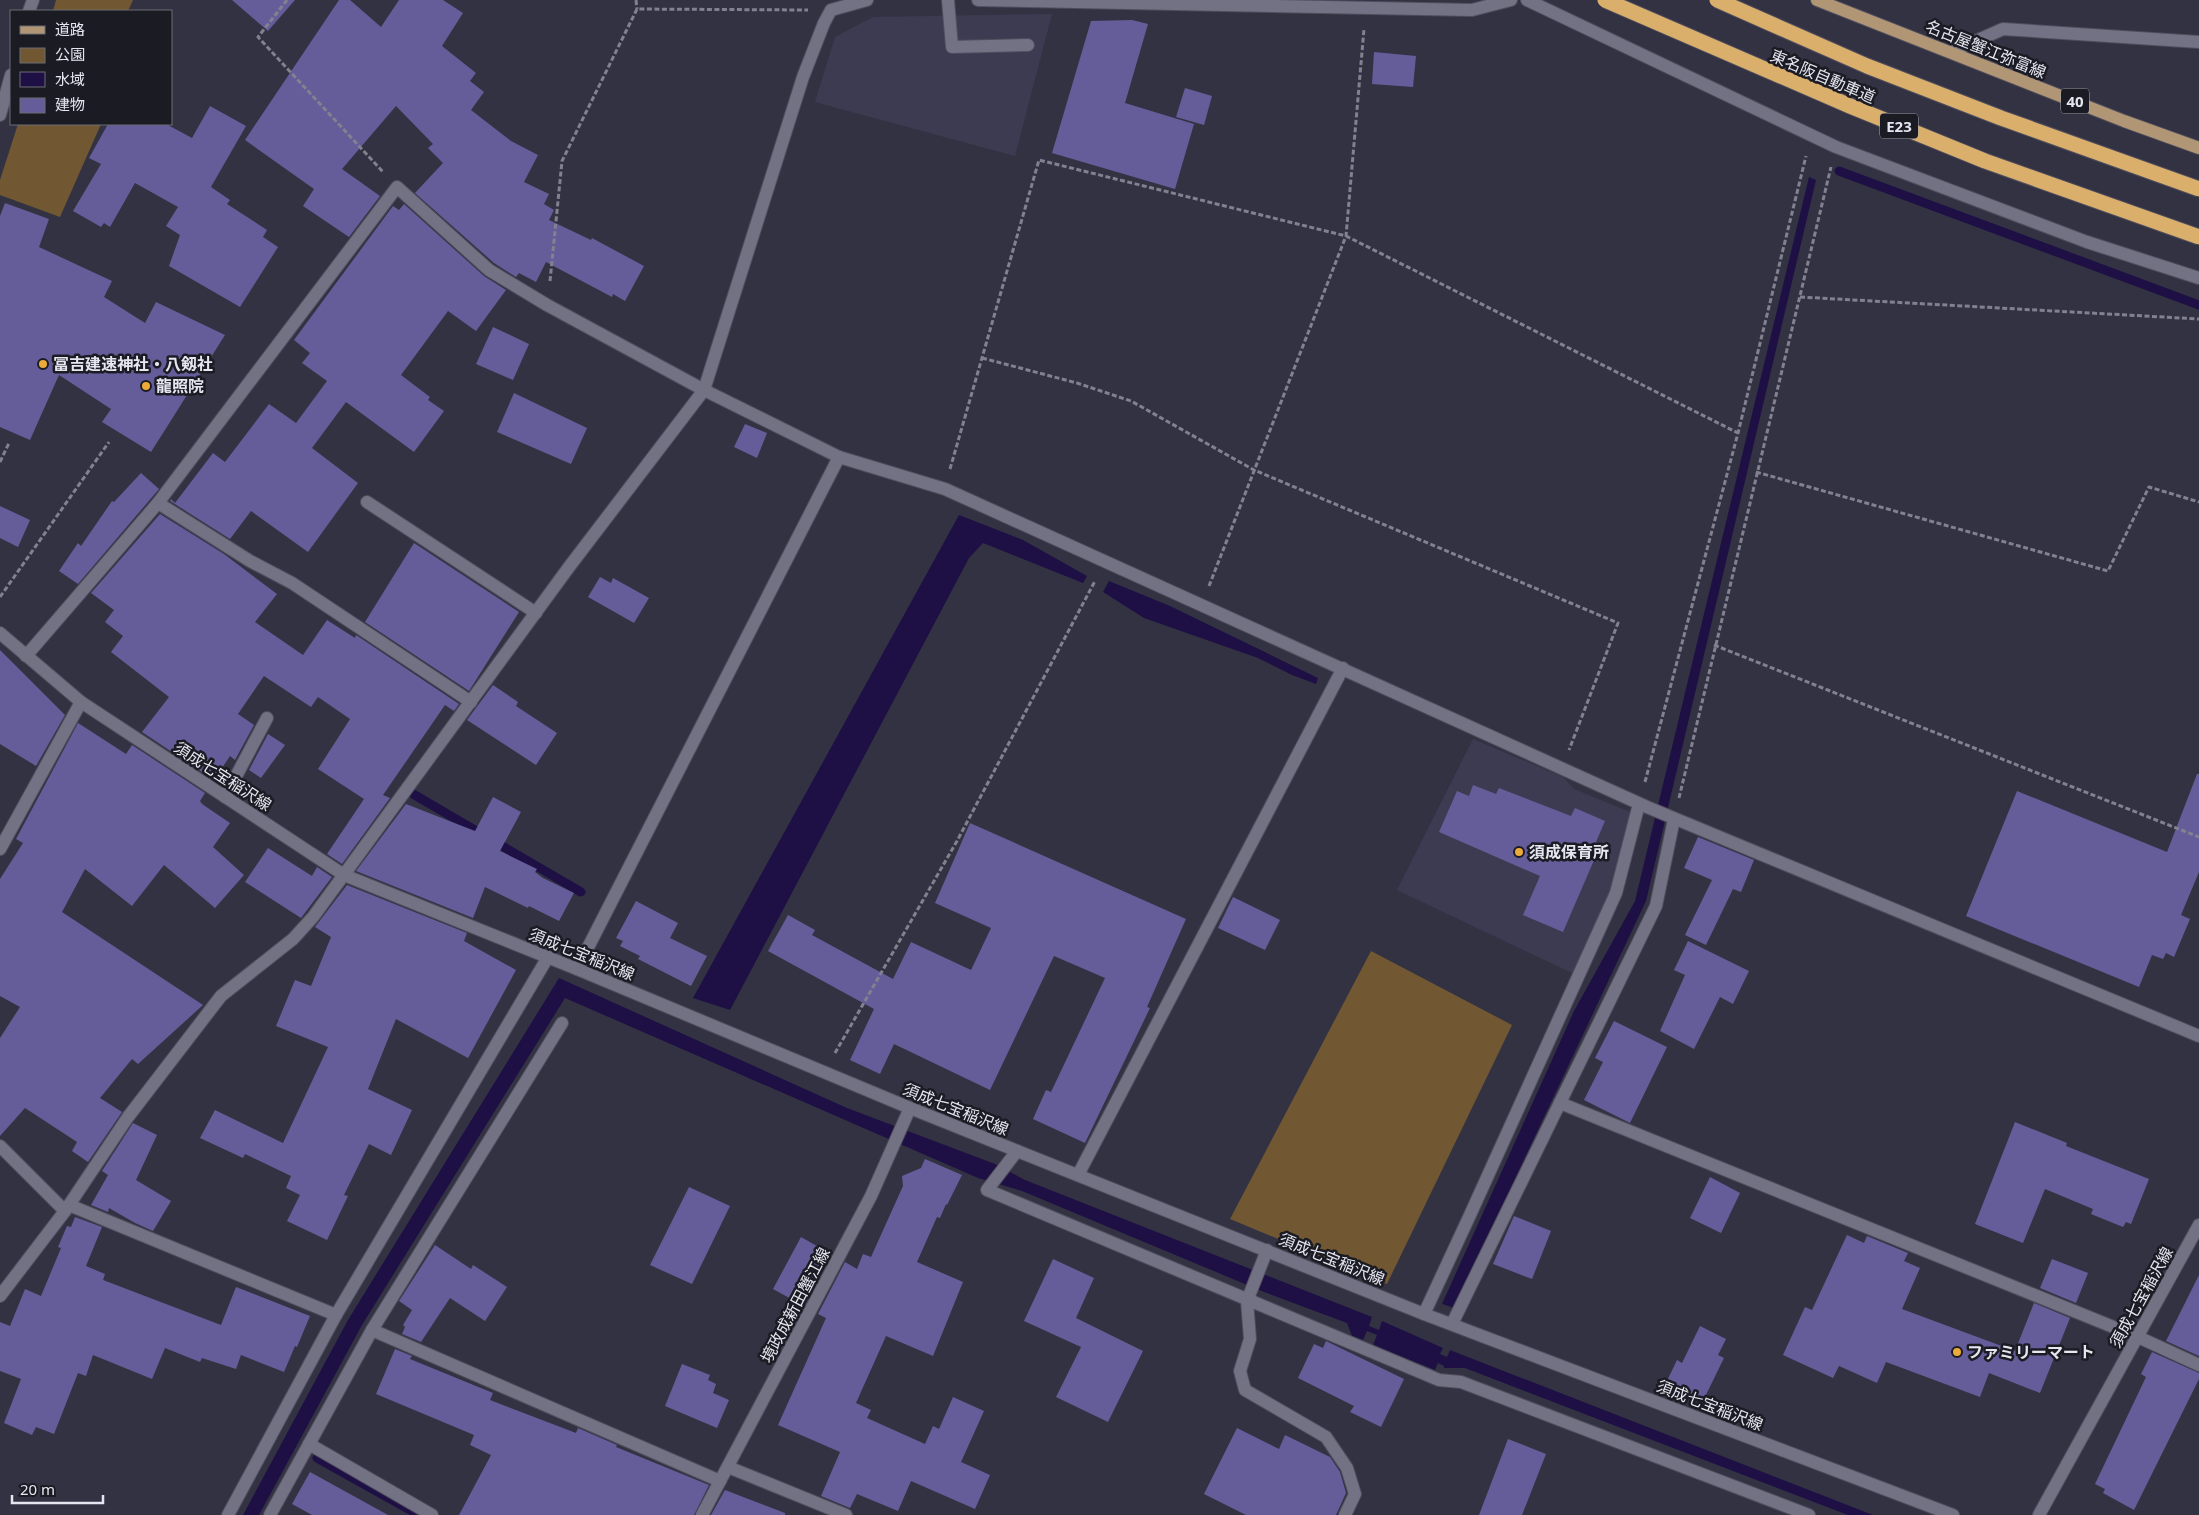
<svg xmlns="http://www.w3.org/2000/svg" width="2199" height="1515" viewBox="0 0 2199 1515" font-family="'Noto Sans','Noto Sans JP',sans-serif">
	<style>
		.built { fill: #3d3b52 }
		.green { fill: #715832 }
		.water { fill: #1e1045 }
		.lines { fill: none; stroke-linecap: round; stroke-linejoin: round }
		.stream { stroke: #1e1045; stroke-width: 9 }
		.building { fill: #655d99 }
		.service-casing { stroke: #504e5d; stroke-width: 14 }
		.minor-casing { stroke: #504e5d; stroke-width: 14 }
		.secondary-casing { stroke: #504e5d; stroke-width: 14 }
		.primary-casing { stroke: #504e5d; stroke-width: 14 }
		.path { stroke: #81818f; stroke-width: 3; stroke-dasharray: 5 2.5; stroke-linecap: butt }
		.service { stroke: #737285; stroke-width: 12 }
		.minor { stroke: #737285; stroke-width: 12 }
		.secondary { stroke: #737285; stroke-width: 12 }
		.primary { stroke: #b19675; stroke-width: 12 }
		.motorway-bridge-casing { stroke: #504e5d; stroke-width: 17; stroke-linecap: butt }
		.motorway-bridge { stroke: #daae6b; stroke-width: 15 }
		.poi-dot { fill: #ebaa39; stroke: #1b1b23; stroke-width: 2 }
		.labels { text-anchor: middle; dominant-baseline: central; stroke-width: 5; stroke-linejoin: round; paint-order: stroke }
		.shield { fill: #1b1b23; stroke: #a9a9b3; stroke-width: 1 }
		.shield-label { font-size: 15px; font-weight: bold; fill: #e6e6f1 }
		.street-label { font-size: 16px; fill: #e6e6f1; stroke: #1b1b23 }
		.poi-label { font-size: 16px; font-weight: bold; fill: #e6e6f1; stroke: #1b1b23; text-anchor: start }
	</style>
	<rect width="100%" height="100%" fill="#333243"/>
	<!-- built -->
	<g class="built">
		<path d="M1052,14l-37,142 -200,-54 20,-65 38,-20z"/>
		<path d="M1473,739l90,38 11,12 61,25 -28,89 -35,70 -175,-83z"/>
	</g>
	<!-- green -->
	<g class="green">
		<path d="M56,0h77l-5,11h-75z"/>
		<path d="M18,124h83l-41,93 -60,-22v-15z"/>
		<path d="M1371,951l141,74 -125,259 -157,-65z"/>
	</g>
	<!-- water -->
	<g class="water">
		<path d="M1809,177l7,3 -170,721 -192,407 -12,-4 132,-293 61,-110z"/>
		<path d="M959,515l64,25 64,36 -4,7 -100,-40 -14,15 -239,452 -37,-12z"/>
		<path d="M1109,581l61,25 148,72 -2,6 -24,-9 -34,-17 -114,-40 -41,-26z"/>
		<path d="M559,978l288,130 148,56 30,16 347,137 -3,9 10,4 3,-9 61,27 -3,6 7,3 3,-7 423,165h-25l-383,-147h-21v-2l-6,-3 -3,7 -62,-25 4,-10 -10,-4 -4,9 -11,-4 -5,-13 -83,-31 -242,-101 -44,-13 -413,-180 -203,327 -103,190h-16l105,-195z"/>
	</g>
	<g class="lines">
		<!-- stream -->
		<g class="stream">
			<path d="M1839,171l360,134"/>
			<path d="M413,794l168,98"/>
			<path d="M317,1458l102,57"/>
		</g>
	</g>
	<!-- building -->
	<g class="building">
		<path d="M232,0h63l-27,31z"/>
		<path d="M339,0h11l31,27 18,-27h44l20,13 -21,33 34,27 -6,8 14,11 -13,18 40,31 27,14 -14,27 25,12 -5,10 10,6 -5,10 42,20 1,-2 52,28 -19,35 -12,-7 -1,3 -66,-35 -10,20 -17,-9 -3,4 -22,-14 -79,-70 28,-30 -15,-15 5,-4 -37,-38 -54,63 38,27 -31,41 -46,-31 11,-17 -69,-49z"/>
		<path d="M1132,20l16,4 -23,79 69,21 -19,65 -123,-36 39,-132z"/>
		<path d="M1374,52l42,4 -3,31 -41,-3z"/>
		<path d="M1185,88l27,8 -8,29 -28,-8z"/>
		<path d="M210,106l36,20 -35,61 19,13 -3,4 40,26 -4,7 15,10 -38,60 -71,-41 11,-31 -14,-9 12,-19 -43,-24 -25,44 -6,-4 -3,4 -28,-16 28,-47 -12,-6 19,-34h58l26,14z"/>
		<path d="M5,203l44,16 -10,28 73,34 -8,16 41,26 11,-21 69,33 -74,117 -49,-30 9,-13 -52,-34 -29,65 -30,-13v-211z"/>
		<path d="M404,204l80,72 22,14 -30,41 -28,-20 -47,64 29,22 -2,3 16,11 -30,41 -68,-50 -34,46 46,35 -50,69 -57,-41 -21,28 -60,-38 1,-2 4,4 38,-50 12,9 44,-58 27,19 31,-42 -25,-18 8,-10 -16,-13 99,-134 6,4z"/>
		<path d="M493,327l36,17 -16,36 -37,-16z"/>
		<path d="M514,393l73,35 -16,36 -74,-32z"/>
		<path d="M745,424l22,9 -10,25 -23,-11z"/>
		<path d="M141,473l18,16 -81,95 -19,-13 19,-28 3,3 31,-45 2,1z"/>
		<path d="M0,506l30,14 -12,27 -18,-9z"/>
		<path d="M160,514l64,40 53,40 -22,28 48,33 24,-35 28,18 1,-3 103,69 -5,7 -9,-6 -62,90 7,3 -48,66 -15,-10 37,-55 -46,-30 32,-50 -32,-22 -7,10 -47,-31 -26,38 16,11 -19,35 -5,-4 -16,24 -72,-48 27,-35 -58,-45 12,-16 -18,-14 9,-12 -23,-17z"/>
		<path d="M414,543l105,69 -50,79 -104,-69z"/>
		<path d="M600,577l11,6 2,-5 36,20 -15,25 -46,-26z"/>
		<path d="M0,650l65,65 -29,51 -36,-22z"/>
		<path d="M493,685l25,17 -2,4 41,27 -21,32 -69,-45z"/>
		<path d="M78,723l48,31 6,-9 73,48 -5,8 2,3 28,19 -17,24 31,28 -29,33 -51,-43 -32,41 -47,-37 -23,43 141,93 -65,59 -6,-5 -32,39 22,14 -34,50 -16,-11 5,-9 -52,-34 -25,28v-98l20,-31 -20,-11v-117l23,-36 -7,-4z"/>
		<path d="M268,734l17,11 -24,33 -12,-8z"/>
		<path d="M2197,774h2v98l-18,43 9,4 -16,38 -8,-4 -3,6 -11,-4 -13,32 -173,-71 51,-125 150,61z"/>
		<path d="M1473,785l23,9 3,-6 72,28 4,-8 30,13 -9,21 5,2 -38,88 -40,-17 17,-39 -101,-44 18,-41 12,5z"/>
		<path d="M493,797l28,15 -21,39 37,18 -2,3 8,6 31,15 -15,28 -30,-15 -1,2 -43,-21 -12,31 -117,-47 50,-67 69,27z"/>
		<path d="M970,823l216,96 -39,88 3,1 -65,135 -52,-24 13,-29 5,2 54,-114 -51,-22 -64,134 -96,-46 -14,30 -30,-14 24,-51 -106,-58 20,-36 27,15 -3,5 81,44 18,-37 60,28 20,-42 -56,-25z"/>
		<path d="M1698,837l56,23 -13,32 -8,-3 -27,56 -21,-10 27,-55 -28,-12z"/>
		<path d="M268,848l44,28 5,-9 15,10 -31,41 -56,-36z"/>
		<path d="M347,885l120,48 -3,8 52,29 -48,88 -72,-39 -28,70 44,21 -21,45 -22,-11 -25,51 4,1 -21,44 -40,-19 13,-26 -14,-7 5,-12 -46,-22 -2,4 -43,-20 15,-28 68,33 45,-96 -52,-21 19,-46 16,6 20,-49 -16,-10z"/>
		<path d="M1233,897l47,23 -15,30 -47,-22z"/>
		<path d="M636,901l42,22 -8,15 37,18 -16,30 -53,-27 2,-3 -20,-10 3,-5 -7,-3z"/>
		<path d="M1688,941l61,30 -16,33 -13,-7 -26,52 -34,-18 25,-56 -11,-5z"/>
		<path d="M1614,1021l53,26 -37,76 -46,-23 19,-38 -8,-4z"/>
		<path d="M2015,1122l52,21 -1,3 83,33 -18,45 -5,-2 -3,5 -32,-13 2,-5 -48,-20 -22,54 -48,-19z"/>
		<path d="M133,1123l24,12 -21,45 35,21 -18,30 -18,-8 -26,-15 -1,4 -17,-7 17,-30 -6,-4z"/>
		<path d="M925,1159l37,16 -15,30 -1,-1 -6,14 -3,-1 -20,45 46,20 -30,74 -47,-20 -30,67 15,7 -4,8 58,26 8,-18 6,3 14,-32 31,14 -23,51 29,13 -15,34 -64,-28 -13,30 -41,-17 -7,14 -29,-12 19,-44 -62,-27 48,-107 -8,-4 27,-52 12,7 6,-15 8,3 32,-71 -1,-10 19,-8z"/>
		<path d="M1710,1177l30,16 -19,40 -31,-15z"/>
		<path d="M689,1187l41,19 -38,78 -42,-19z"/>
		<path d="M1514,1216l37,15 -19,48 -39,-15z"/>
		<path d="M75,1217l27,10 -16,39 19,8 -2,6 118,45 15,-38 74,29 -13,31 -2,-1 -11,26 -43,-17 -5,14 -34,-11 -2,4 -35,-14 -13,31 -59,-24 -7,21 -8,-3 -24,61 -18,-7 -4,8 -28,-12 17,-44 -21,-8v-49l10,4 15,-37 16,7 20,-48 -3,-1 9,-21 4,1z"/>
		<path d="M1847,1235l17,8 3,-7 41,17 -4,8 16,7 -18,41 113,42 19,-48 36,15 -30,75 -51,-20 -9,24 -94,-35 -9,21 -38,-17 -6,12 -50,-23 22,-48 7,3z"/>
		<path d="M801,1237l30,17 -27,52 -31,-17z"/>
		<path d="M435,1245l36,24 2,-4 34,22 -22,34 -35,-23 -29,44 -19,-8 3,-7 -2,-2 9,-15 -13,-9z"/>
		<path d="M1053,1259l41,19 -18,40 67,33 -35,71 -52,-25 25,-50 -57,-26z"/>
		<path d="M2052,1259l36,14 -12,30 -36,-15z"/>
		<path d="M2199,1275v81l-33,-15z"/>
		<path d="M1700,1326l26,13 -8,16 6,3 -21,43 -37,-18 11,-23 5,3z"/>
		<path d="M1326,1341l78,38 -23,48 -31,-15 4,-6 -56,-28 16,-34 9,4z"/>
		<path d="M395,1349l17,7 -2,3 83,34 -3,7 86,33 2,-5 39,17 -1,2 93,38 -15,30h-235l32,-60 -21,-10 4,-10 -98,-41z"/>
		<path d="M2152,1352l47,21v6l-65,131 -31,-17 2,-4 -10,-5 51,-107 -5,-3z"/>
		<path d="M682,1364l28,11 -2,5 8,4 -3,9 16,7 -12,28 -52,-22z"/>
		<path d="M1237,1428l42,21 6,-14 45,22 10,15 6,21 -10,22h-90l-42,-21z"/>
		<path d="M1508,1439l38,15 -24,61h-43z"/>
		<path d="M310,1472l78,43h-76l-20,-11z"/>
		<path d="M725,1490l60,23v2h-74z"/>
	</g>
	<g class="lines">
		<defs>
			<g id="service">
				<path d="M948,0l4,47 76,-2"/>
				<path d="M367,502l169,111"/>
				<path d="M225,797l42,-79"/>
				<path d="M1247,1301l3,38 -10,32 5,19 81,47 21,31 8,26 -10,21"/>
				<path d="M309,1444l123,71"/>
			</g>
			<g id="minor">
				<path d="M978,0l494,10 39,-10"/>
				<path d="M1527,0l309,147 251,95 112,36"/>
				<path d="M29,11l4,-11"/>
				<path d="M1951,52l52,-23 196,13"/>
				<path d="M0,115l11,-40"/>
				<path d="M158,503l92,58 42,22 179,119"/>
				<path d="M26,656l132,-153 239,-316 92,83 58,35 157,85 135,67 106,32 702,318 552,229"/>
				<path d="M0,849l81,-147"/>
				<path d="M577,969l262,-512"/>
				<path d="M1560,1103l578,234 61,28"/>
				<path d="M0,1146l65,65"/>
				<path d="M1017,1151l-30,39 452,190 22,2 348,133"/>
				<path d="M1078,1175l265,-507"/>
				<path d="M69,1205l267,110"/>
				<path d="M0,1296l65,-85 63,-94 93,-121 72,-57 20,-22 256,-350 135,-177 99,-313 21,-54 7,-13 36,-10"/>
				<path d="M1247,1301l20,-51"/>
				<path d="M1424,1314l46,-99 146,-322 23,-89"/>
				<path d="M1452,1324l204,-418 18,-87"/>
				<path d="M372,1330l190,-307"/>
				<path d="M728,1467l118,48"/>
				<path d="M228,1515l108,-200 212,-358"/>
				<path d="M270,1515l102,-185 348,151"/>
			</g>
			<g id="secondary">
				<path d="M0,633l81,69 263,173 233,94 333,139 514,206 529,201"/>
				<path d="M702,1515l169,-319 39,-88"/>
				<path d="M2039,1515l160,-290"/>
			</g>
			<path id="primary" d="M1817,0l307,121 75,27"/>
		</defs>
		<!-- service casing -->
		<use href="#service" class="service-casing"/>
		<!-- minor casing -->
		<use href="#minor" class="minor-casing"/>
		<!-- secondary casing -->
		<use href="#secondary" class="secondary-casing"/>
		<!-- primary casing -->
		<use href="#primary" class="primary-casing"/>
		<!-- path -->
		<g class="path">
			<path d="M287,0l-29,37 125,135"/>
			<path d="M636,0l1,9"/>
			<path d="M550,281l12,-120 75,-152 171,1"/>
			<path d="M1800,297l399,22"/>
			<path d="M982,358l95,25 54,18 123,69 364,153 -49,127"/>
			<path d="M0,462l9,-19"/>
			<path d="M950,469l89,-309 307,76 392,197"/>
			<path d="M1756,472l352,99 41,-84 50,15"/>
			<path d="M1209,586l137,-350 18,-207"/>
			<path d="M0,597l109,-155"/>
			<path d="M1714,645l485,192"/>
			<path d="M1645,782l93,-349 68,-277"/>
			<path d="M1679,798l152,-631"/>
			<path d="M835,1053l122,-212 138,-260"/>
		</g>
		<!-- service -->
		<use href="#service" class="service"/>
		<!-- minor -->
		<use href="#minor" class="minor"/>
		<!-- secondary -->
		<use href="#secondary" class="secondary"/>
		<!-- primary -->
		<use href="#primary" class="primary"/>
		<defs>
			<g id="motorway-bridge">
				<path d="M1605,0l245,106 135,55 214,76"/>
				<path d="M1717,0l150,66 134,52 198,71"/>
			</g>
		</defs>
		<!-- motorway-bridge casing -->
		<use href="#motorway-bridge" class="motorway-bridge-casing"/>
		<!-- motorway-bridge -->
		<use href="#motorway-bridge" class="motorway-bridge"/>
	</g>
	<!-- markers -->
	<g class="poi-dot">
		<circle cx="43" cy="364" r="5"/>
		<circle cx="146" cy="386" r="5"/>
		<circle cx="1519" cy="852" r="5"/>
		<circle cx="1957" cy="1352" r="5"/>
	</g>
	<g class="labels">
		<!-- shield labels -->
		<g class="shield">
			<rect x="2061" y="88.5" width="28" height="25" rx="4"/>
			<rect x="1880" y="113.5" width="38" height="25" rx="4"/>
		</g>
		<g class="shield-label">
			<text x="2075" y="101">40</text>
			<text x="1899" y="126">E23</text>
		</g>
		<!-- street labels -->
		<g class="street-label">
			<text transform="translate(1986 49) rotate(22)">名古屋蟹江弥富線</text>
			<text transform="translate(1823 76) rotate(23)">東名阪自動車道</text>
			<text transform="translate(223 776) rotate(33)">須成七宝稲沢線</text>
			<text transform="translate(582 954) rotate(22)">須成七宝稲沢線</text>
			<text transform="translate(956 1109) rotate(22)">須成七宝稲沢線</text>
			<text transform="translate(1332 1259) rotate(22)">須成七宝稲沢線</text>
			<text transform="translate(2141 1297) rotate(-61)">須成七宝稲沢線</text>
			<text transform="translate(795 1305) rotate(-62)">境政成新田蟹江線</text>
			<text transform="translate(1710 1405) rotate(21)">須成七宝稲沢線</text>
		</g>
		<!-- poi labels -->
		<g class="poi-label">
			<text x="53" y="364">冨吉建速神社・八剱社</text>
			<text x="156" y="386">龍照院</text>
			<text x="1529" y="852">須成保育所</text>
			<text x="1967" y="1352">ファミリーマート</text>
		</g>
	</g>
	<!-- legend -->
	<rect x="10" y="10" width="162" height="115" fill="#1b1b23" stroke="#6c6c75"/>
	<rect x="20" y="26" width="25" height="8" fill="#b19675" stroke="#6c6c75"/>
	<text x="55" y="35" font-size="15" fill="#e6e6f1">道路</text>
	<rect x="20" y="48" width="25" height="15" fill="#715832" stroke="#6c6c75"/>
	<text x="55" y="60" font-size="15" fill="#e6e6f1">公園</text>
	<rect x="20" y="72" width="25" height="15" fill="#1e1045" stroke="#6c6c75"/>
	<text x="55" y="85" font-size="15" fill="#e6e6f1">水域</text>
	<rect x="20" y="98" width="25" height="15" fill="#655d99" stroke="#6c6c75"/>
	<text x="55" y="110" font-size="15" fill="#e6e6f1">建物</text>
	<!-- scale -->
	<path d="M12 1495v8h91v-8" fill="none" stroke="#e6e6f1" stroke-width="2.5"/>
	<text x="20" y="1495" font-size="15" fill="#e6e6f1" stroke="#1b1b23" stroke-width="4" paint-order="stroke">20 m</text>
</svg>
